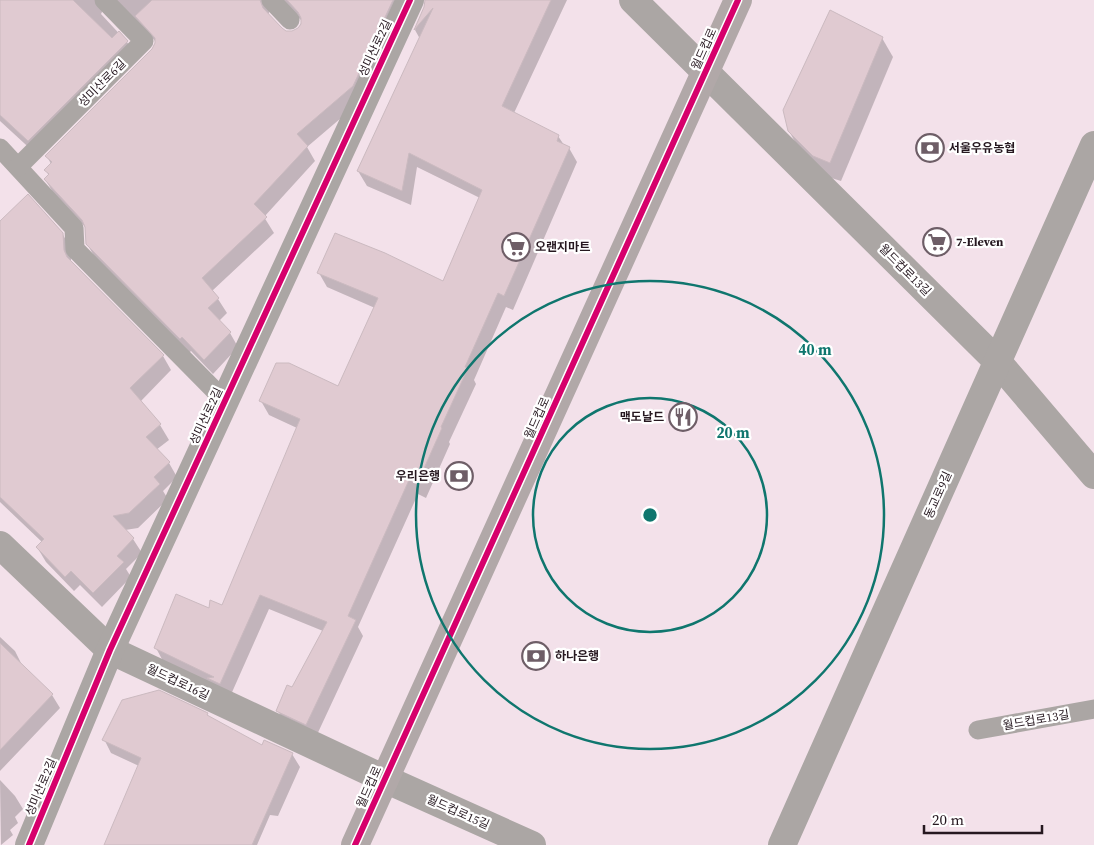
<svg xmlns="http://www.w3.org/2000/svg" width="1094" height="845" viewBox="0 0 1094 845" font-family="'Source Serif 4','Noto Sans KR',serif">
	<style>
		.shadow { fill: #0003; fill-rule: evenodd }
		.building { fill: #e0cad1; stroke: #cbbac0 }
		.lines { fill: none; stroke-linecap: round; stroke-linejoin: round }
		.service { stroke: #aba6a4; stroke-width: 19 }
		.minor { stroke: #aba6a4; stroke-width: 28 }
		.primary { stroke: #b1a8a8; stroke-width: 28 }
		.cycleway-casing { stroke: #fff; stroke-width: 9 }
		.cycleway { stroke: #d6006c; stroke-width: 6 }
		.ring { fill: none; stroke: #0f766e; stroke-width: 2.5 }
		.labels { text-anchor: middle; dominant-baseline: central; stroke-width: 4.5; stroke-linejoin: round; paint-order: stroke }
		.street-label { font-size: 12px; fill: #261820; stroke: #fff }
		.poi-label { font-size: 12px; font-weight: bold; fill: #261820; stroke: #fff; text-anchor: start }
		.centre { fill: #0f766e; stroke: #fff; stroke-width: 2.5 }
		.ring-label { font-size: 15px; text-anchor: middle; font-weight: bold; fill: #0f766e; stroke: #fff; stroke-width: 4.5; stroke-linejoin: round; paint-order: stroke }
	</style>
	<rect width="100%" height="100%" fill="#f3e1ea"/>
	<!-- shadow -->
	<g class="shadow">
		<path d="M0,0h415l-54,101 -54,46 8,14 -51,56 10,16 -62,58 6,8 9,14 -8,8 11,12 8,14 -25,27 -22,-23 -2,2 -93,-94 -9,-15v-15l-33,-35 -9,-15 4,-3 -3,-6 5,-6 -4,-8 106,-106 3,-8 -34,-35 -17,-1 -4,8 26,28 9,14 -99,99 -37,-34zM284,4l18,17 -4,8 -6,3h-6l-18,-17 4,-9z"/>
		<path d="M423,0h144l-53,113 44,23 6,9 5,3 8,14 -64,148 -7,-3 -32,73 2,4 -27,58 1,2 -24,54 -8,-4 -60,133 5,9 -48,103 -29,-14 -8,-14 14,-22 31,-58 -54,-22 -40,90 -65,-36 -8,-15 53,-38 13,-4 75,-178 -28,-13 -8,-14 78,-13 36,-80 -48,-21 -8,-14 125,10 36,-85 -63,-31 -6,38 -44,-19 -9,-15 62,-132 -5,-9 10,-23 2,-6z"/>
		<path d="M882,38l11,19 -52,124 -16,-5 -25,-25 -11,-20z"/>
		<path d="M0,223l62,10 9,16v14l92,93 8,14 -31,32 20,23 9,15 -13,10 13,13 8,14 -14,14 5,8 -30,29 -13,2 8,9 9,14 -16,16 5,8 -29,30 -22,-22 -6,6 -28,-29 -9,-15 5,-5 -42,-40z"/>
		<path d="M0,637l15,14 7,14 30,30 8,13 -60,63z"/>
		<path d="M207,714l1,3 55,29 2,-5 27,13 8,13 -22,49 -8,-1 -13,30h-152l34,-79 -28,-13 -7,-14z"/>
		<path d="M0,780l15,16 8,13 -8,8 3,6 -8,7 3,5 -12,10z"/>
	</g>
	<!-- building -->
	<g class="building">
		<path d="M0,0h73l39,38 7,-7 9,10 -100,100 -28,-26z"/>
		<path d="M152,0h108l3,8 19,20 4,3h6l6,-3 3,-4v-6l-3,-6 -11,-12h106l-40,86 -56,48 11,12 -54,58 13,13 -65,61 17,20 -11,10 23,24 -27,28 -22,-23 -2,2 -94,-95 -1,-17 -3,-7 -38,-41 5,-5 -5,-4 8,-8 -7,-6 107,-107 3,-6v-5l-20,-22z"/>
		<path d="M425,0h126l-49,106 57,29 -2,6 13,6 -66,149 -6,-3 -33,74 3,1 -27,59 1,1 -25,56 -8,-4 -61,136 8,4 -50,105 -30,-14 11,-26 5,2 35,-65 -67,-27 -40,89 -13,-6 7,-1 -60,-29 22,-54 33,14 1,-8 12,5 78,-186 -41,-18 17,-38h13l49,23 40,-88 -61,-25 18,-40 50,20 58,28 39,-91 -73,-37 -7,38 -45,-20 76,-163 -19,22 10,-23z"/>
		<path d="M830,10l53,27 -53,126 -17,-7 -25,-25 -5,-21z"/>
		<path d="M28,194l35,39 1,17 3,7 97,98 -34,33 31,36 -15,13 24,25 -16,15 6,7 -31,29 -16,3 21,22 -17,18 7,6 -31,31 -22,-22 -6,6 -29,-30 8,-8 -44,-42v-276z"/>
		<path d="M0,643l53,51 -53,56z"/>
		<path d="M159,690l49,23 -1,2 55,30 2,-5 29,13 -41,92h-148l37,-87 -39,-18 20,-40z"/>
	</g>
	<g class="lines">
		<!-- service -->
		<g class="service">
			<path d="M271,0l19,20"/>
			<path d="M0,148l74,80 1,21 150,152"/>
			<path d="M18,167l126,-126 -40,-41"/>
			<path d="M978,730l116,-21"/>
		</g>
		<!-- minor -->
		<g class="minor">
			<path d="M633,0l364,361 97,114"/>
			<path d="M0,545l110,105 275,129 147,66"/>
			<path d="M29,845l81,-195 300,-650"/>
			<path d="M782,845l312,-700"/>
		</g>
		<!-- primary -->
		<path class="primary" d="M355,845l383,-845"/>
		<defs>
			<g id="cycleway">
				<path d="M29,845l81,-195 300,-650"/>
				<path d="M355,845l383,-845"/>
			</g>
		</defs>
		<!-- cycleway casing -->
		<use href="#cycleway" class="cycleway-casing"/>
		<!-- cycleway -->
		<use href="#cycleway" class="cycleway"/>
	</g>
	<!-- distance rings -->
	<g class="ring">
		<circle cx="650" cy="515" r="117"/>
		<circle cx="650" cy="515" r="234"/>
	</g>
	<!-- icons -->
	<defs>
		<symbol id="bank-ring" viewBox="-11 -11 22 22"><circle r="9.5" fill="#fff" stroke="#6e5e67" stroke-width="1.5"/><path d="M-6-4H6V4H-6ZM0-2.3a2.3 2.3 0 1 0 0 4.6a2.3 2.3 0 1 0 0-4.6Z" fill="#6e5e67"/></symbol>
		<symbol id="supermarket-ring" viewBox="-11 -11 22 22"><circle r="9.5" fill="#fff" stroke="#6e5e67" stroke-width="1.5"/><path d="M-6-5.5h2.5l.6 2H6L4.5 2H-2.5L-4.4-4H-6ZM-1.5 3.2a1.3 1.3 0 1 0 .1 0ZM3 3.2a1.3 1.3 0 1 0 .1 0Z" fill="#6e5e67"/></symbol>
		<symbol id="restaurant-ring" viewBox="-11 -11 22 22"><circle r="9.5" fill="#fff" stroke="#6e5e67" stroke-width="1.5"/><path d="M-5-6h1v4h1v-4h1v4h1v-4h1v5L-1.5 .5V6h-2V.5L-5-1ZM5-6V6H3V1.5H1.5Q1.5-4 5-6Z" fill="#6e5e67"/></symbol>
	</defs>
	<g fill-rule="evenodd">
		<use href="#bank-ring" x="914" y="132" width="32" height="32"/>
		<use href="#supermarket-ring" x="921" y="226" width="32" height="32"/>
		<use href="#supermarket-ring" x="500" y="231" width="32" height="32"/>
		<use href="#restaurant-ring" x="667" y="401" width="32" height="32"/>
		<use href="#bank-ring" x="443" y="460" width="32" height="32"/>
		<use href="#bank-ring" x="520" y="640" width="32" height="32"/>
	</g>
	<g class="labels">
		<!-- street labels -->
		<g class="street-label">
			<text transform="translate(375 48) rotate(-65)">성미산로2길</text>
			<text transform="translate(704 49) rotate(-66)">월드컵로</text>
			<text transform="translate(102 83) rotate(-45)">성미산로6길</text>
			<text transform="translate(905 270) rotate(45)">월드컵로13길</text>
			<text transform="translate(206 416) rotate(-65)">성미산로2길</text>
			<text transform="translate(537 418) rotate(-66)">월드컵로</text>
			<text transform="translate(938 495) rotate(-66)">동교로9길</text>
			<text transform="translate(178 682) rotate(25)">월드컵로16길</text>
			<text transform="translate(1036 720) rotate(-10)">월드컵로13길</text>
			<text transform="translate(41 787) rotate(-67)">성미산로2길</text>
			<text transform="translate(369 787) rotate(-66)">월드컵로</text>
			<text transform="translate(458 812) rotate(24)">월드컵로15길</text>
		</g>
		<!-- poi labels -->
		<g class="poi-label">
			<text x="949" y="148">서울우유농협</text>
			<text x="956" y="242">7-Eleven</text>
			<text x="535" y="247">오랜지마트</text>
			<text x="664" y="417" text-anchor="end">맥도날드</text>
			<text x="440" y="476" text-anchor="end">우리은행</text>
			<text x="555" y="656">하나은행</text>
		</g>
	</g>
	<circle cx="650" cy="515" r="8" class="centre"/>
	<g class="ring-label">
		<text x="815" y="355">40 m</text>
		<text x="733" y="438">20 m</text>
	</g>
	<!-- scale -->
	<path d="M924 825v8h118v-8" fill="none" stroke="#261820" stroke-width="2.5"/>
	<text x="932" y="825" font-size="15" fill="#261820" stroke="#ffffff" stroke-width="4" paint-order="stroke">20 m</text>
</svg>
